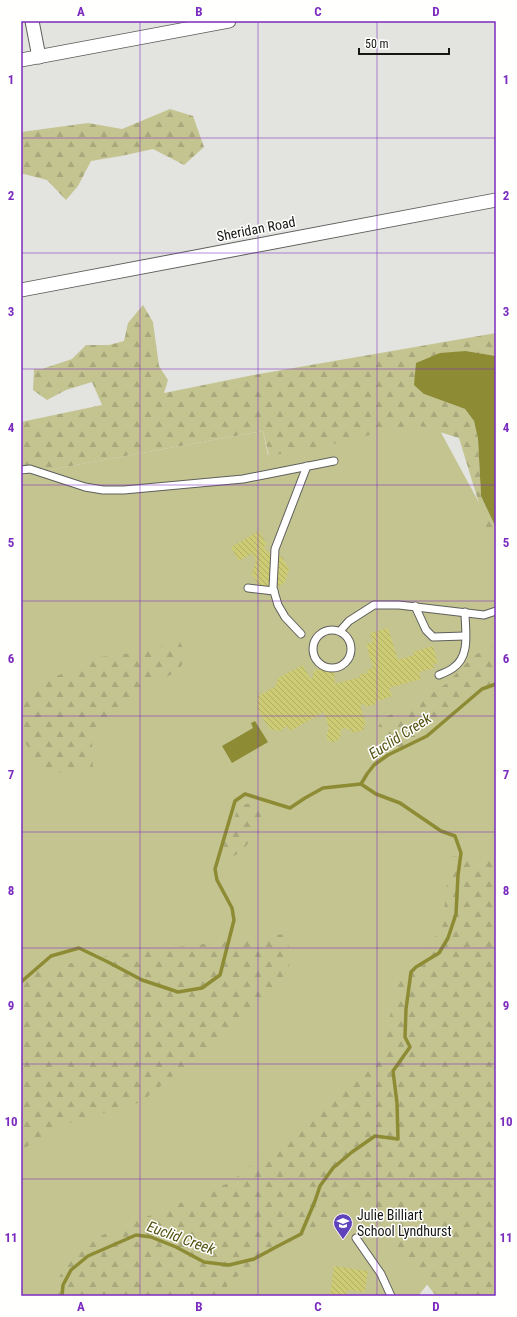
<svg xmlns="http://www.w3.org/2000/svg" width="517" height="1317" viewBox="0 0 517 1317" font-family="'Roboto Condensed',sans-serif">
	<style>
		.grass { fill: #c4c491 }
		.forest { fill: url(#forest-firs) }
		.water { fill: #8d8c34 }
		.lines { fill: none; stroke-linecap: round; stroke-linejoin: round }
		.stream { stroke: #8d8c34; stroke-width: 3.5 }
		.building { fill: url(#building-back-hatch) }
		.lane-casing { stroke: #5e5f5c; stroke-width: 9 }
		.street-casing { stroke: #5e5f5c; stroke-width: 15 }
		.lane { stroke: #fff; stroke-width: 7 }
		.street { stroke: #fff; stroke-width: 13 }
		.grid { fill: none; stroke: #7b2cbf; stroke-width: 1; stroke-opacity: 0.55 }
		.labels { text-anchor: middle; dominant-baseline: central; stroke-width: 3; stroke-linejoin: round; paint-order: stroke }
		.street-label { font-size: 14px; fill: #161615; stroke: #fffffe }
		.poi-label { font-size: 14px; fill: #161615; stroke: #fffffe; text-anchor: start }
		.water-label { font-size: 15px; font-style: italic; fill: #545311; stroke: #fffffe }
		.neatline { fill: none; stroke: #7b2cbf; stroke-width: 1.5 }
		.grid-label { font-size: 13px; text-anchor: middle; font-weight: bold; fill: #7b2cbf }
	</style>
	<defs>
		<pattern id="forest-firs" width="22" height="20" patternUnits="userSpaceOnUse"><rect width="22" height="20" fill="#c4c491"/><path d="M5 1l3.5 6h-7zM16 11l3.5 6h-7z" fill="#a8a87c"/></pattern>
		<pattern id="building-back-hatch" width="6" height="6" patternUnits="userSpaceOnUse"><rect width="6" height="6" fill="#cdcc75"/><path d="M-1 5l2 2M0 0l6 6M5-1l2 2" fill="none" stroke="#afae64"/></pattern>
	</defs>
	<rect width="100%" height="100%" fill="#e3e3e0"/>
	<!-- grass -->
	<path class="grass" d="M431,414l65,120v665l-78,97h-397v-821l242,-44 5,24z"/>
	<!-- forest -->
	<g class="forest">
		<path d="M170,109l23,7 11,31 -20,18 -31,-16 -32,7 -30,5 -13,25 -12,14 -19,-20 -23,-6 -3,1v-43l67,-9 34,6z"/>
		<path d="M143,305l10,17 6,44 9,14 -4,13 95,-19 237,-41v23l-30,-5 -42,43 41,15 9,12 4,18 3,57 15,32v31l-37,-121 -45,-14 -97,24 -48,8 -6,-25 -242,44v-53l81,-17 -10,-23 -26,8 -19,10 -14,-10 1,-21h8l30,-10 14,-14h23l15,-4 4,-18z"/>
		<path d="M180,642l7,15 -10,15 -27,12 -18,12 -34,28 -6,18 1,26 -29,6 -23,-8 -20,-29v-45l26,-11 46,-23 46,-6z"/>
		<path d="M496,644v40l-14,5 -55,47 -28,14 -24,-17 8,-15 31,-13 32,-21 27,-28z"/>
		<path d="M253,803l20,8c-4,4 -8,8 -11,12 -9,13 -18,32 -35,35l-4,-4 1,-12 8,-18 7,-19z"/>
		<path d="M450,856l46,5v435h-60l-76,-98 -133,85 1,13h-178v-3l28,-48 153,-63 152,-130 15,-77 44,-45z"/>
		<path d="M284,934l8,21 -7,25 -28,31 -38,27 -78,64 -88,26 -32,23v-171l20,-11 71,-14z"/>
	</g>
	<!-- water -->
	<g class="water">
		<path d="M466,351l30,5v172l-15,-32 -3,-57 -4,-18 -9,-12 -41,-15 -10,-9 2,-22 24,-10z"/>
		<path d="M255,721l13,21 -36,21 -10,-17 31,-18 -2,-5z"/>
	</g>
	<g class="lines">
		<!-- stream -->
		<g class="stream">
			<path d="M21,982l30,-26 28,-8 29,14 34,18 36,12 24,-4 18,-13 14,-55 -2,-12 -15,-28 -2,-11 20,-68 10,-7 45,14 15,-10 18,-10 38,-4"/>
			<path d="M62,1296l1,-11 8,-15 17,-14 48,-21 15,2 25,10 28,15 25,3 25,-6 22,-12 25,-13 14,-33 5,-15 13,-18 19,-16 23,-16 23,3 -1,-36 -4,-32 17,-24 -5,-10 1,-28 5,-37 5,-5 23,-14 9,-15 8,-24 2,-39 3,-22 -6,-17 -14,-5 -41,-28 -24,-9 -15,-10 6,-10 7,-9 14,-10 39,-19 55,-47 14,-5"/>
		</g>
	</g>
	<!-- building -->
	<g class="building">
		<path d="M259,531l8,14 -3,1 4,7 14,4 7,12 -4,13 -10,7 -15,-2 -8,-13 4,-14 -4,-7 -13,8 -8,-14z"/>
		<path d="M388,628l10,32 16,-5 -1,-3 20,-6 5,17 -5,1 1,4 -15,4 2,7 -32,9 3,8 -17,6 1,2 -10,3 -1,-3 -5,1 6,20 -3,1 1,4 -13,3v-4l-4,1 -1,-2 -6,2 1,5 -3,5 -5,2 -6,-2v-7l2,-5 -5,-16 -34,19 -3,-5 -7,5 -10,-2 -12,-18h1l-2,-5 1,-10 18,-10 2,-8 25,-13 7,14 3,-2 1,-7 3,1v-2l17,3 1,12 25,-7 1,-3 7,-1 -1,-3 6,-2 -7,-24 7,-2 -3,-9z"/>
		<path d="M334,1266l34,5 -3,21 -18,-2 -1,6h-16z"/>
	</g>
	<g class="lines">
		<defs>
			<g id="lane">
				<path d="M21,470l9,-1 55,18 18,3h21l119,-11 91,-18"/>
				<path d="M248,588l26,3"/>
				<path d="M415,606l11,24 7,7 32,-1"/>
				<circle cx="332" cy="649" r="19"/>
				<path d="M340,631l9,-10 25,-16h25l85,10 12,-4"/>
				<path d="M301,634l-16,-17 -7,-12 -5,-17 2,-39 32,-83"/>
				<path d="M439,675c5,-2 10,-4 14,-7 18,-12 12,-38 12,-56"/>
				<path d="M356,1238l25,36 10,22"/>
			</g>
			<g id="street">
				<path d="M32,21l7,36"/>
				<path d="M21,60l208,-39"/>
				<path d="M21,290l475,-90"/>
			</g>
		</defs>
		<!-- lane casing -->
		<use href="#lane" class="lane-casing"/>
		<!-- street casing -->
		<use href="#street" class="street-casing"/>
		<!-- lane -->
		<use href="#lane" class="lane"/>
		<!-- street -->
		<use href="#street" class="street"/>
	</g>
	<!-- grid -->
	<path class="grid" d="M140,21v1275M258,21v1275M377,21v1275M21,138h475M21,253h475M21,369h475M21,485h475M21,601h475M21,716h475M21,832h475M21,948h475M21,1064h475M21,1179h475"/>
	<!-- icons -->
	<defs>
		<symbol id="school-pin" viewBox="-11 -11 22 30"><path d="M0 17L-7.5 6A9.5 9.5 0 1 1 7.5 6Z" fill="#5f43bc" stroke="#fffffe"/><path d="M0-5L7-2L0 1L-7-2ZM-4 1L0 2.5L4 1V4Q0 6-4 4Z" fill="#fff"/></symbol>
	</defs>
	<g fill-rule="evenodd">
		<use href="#school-pin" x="332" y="1212" width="22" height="30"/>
	</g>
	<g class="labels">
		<!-- street labels -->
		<g class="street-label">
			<text transform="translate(256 229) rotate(-11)">Sheridan Road</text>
		</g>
		<!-- poi labels -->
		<g class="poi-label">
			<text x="357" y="1215">Julie Billiart<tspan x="357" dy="16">School Lyndhurst</tspan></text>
		</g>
		<!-- water labels -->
		<g class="water-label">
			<text transform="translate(400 736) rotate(-33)">Euclid Creek</text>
			<text transform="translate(181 1238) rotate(20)">Euclid Creek</text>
		</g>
	</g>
	<!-- border -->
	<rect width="517" height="1317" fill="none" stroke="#fffffe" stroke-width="44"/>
	<!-- scale -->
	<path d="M359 48v6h90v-6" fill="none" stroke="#161615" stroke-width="2"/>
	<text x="365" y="48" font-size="12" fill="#161615" stroke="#fffffe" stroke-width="3" paint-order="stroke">50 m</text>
	<rect x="22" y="22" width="473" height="1273" class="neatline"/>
	<g class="grid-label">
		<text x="81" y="16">A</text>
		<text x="199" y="16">B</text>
		<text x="318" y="16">C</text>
		<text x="436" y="16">D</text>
		<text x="11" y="84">1</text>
		<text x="506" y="84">1</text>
		<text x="11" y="200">2</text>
		<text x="506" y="200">2</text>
		<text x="11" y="316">3</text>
		<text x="506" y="316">3</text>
		<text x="11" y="432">4</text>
		<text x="506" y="432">4</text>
		<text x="11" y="547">5</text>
		<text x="506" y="547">5</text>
		<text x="11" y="663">6</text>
		<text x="506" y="663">6</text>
		<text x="11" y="779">7</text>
		<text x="506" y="779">7</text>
		<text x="11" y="895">8</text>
		<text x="506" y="895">8</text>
		<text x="11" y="1010">9</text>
		<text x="506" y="1010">9</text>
		<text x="11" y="1126">10</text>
		<text x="506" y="1126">10</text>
		<text x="11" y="1242">11</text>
		<text x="506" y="1242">11</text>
		<text x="81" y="1311">A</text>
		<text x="199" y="1311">B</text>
		<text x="318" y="1311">C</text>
		<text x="436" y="1311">D</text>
	</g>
</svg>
